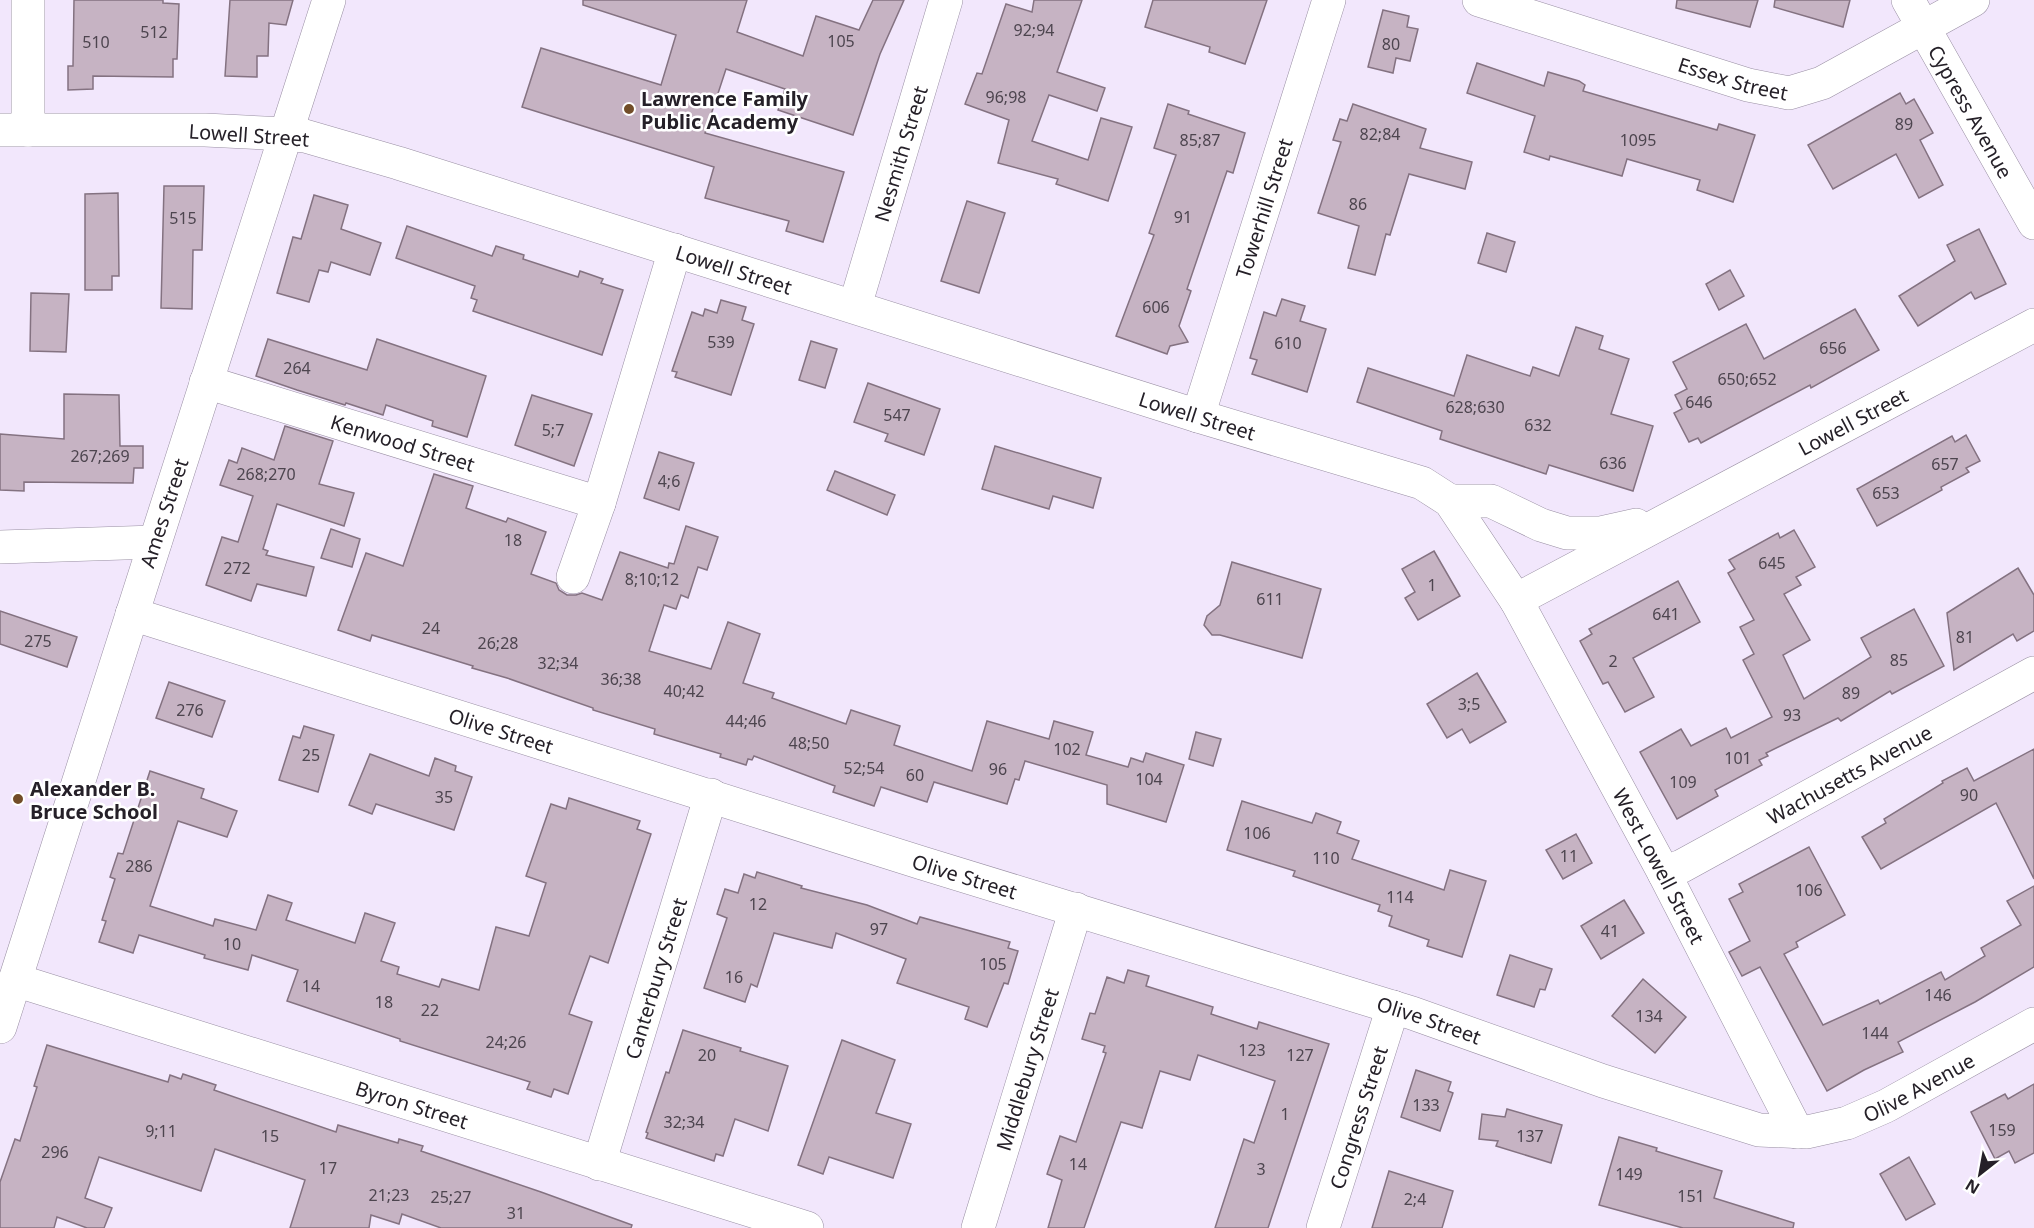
<svg xmlns="http://www.w3.org/2000/svg" width="2034" height="1228" viewBox="0 0 2034 1228" font-family="'Noto Sans',sans-serif">
	<style>
		.building { fill: #c6b3c3; stroke: #847281; stroke-width: 1.5 }
		.lines { fill: none; stroke-linecap: round; stroke-linejoin: round }
		.minor-casing { stroke: #998fa3; stroke-width: 34 }
		.tertiary-casing { stroke: #998fa3; stroke-width: 34 }
		.minor { stroke: #fff; stroke-width: 33 }
		.tertiary { stroke: #fff; stroke-width: 33 }
		.poi-dot { fill: #724d28; stroke: #fff; stroke-width: 2 }
		.labels { text-anchor: middle; dominant-baseline: central; stroke-width: 5; stroke-linejoin: round; paint-order: stroke }
		.number-label { font-size: 16px; fill: #4d454f }
		.street-label { font-size: 20px; fill: #252028; stroke: #fff }
		.poi-label { font-size: 20px; font-weight: bold; fill: #252028; stroke: #fff; text-anchor: start }
	</style>
	<rect width="100%" height="100%" fill="#f2e7fc"/>
	<!-- building -->
	<g class="building">
		<path d="M74,0h89v3l16,1 -2,55h-4v18l-80,-1v13l-25,1v-24h5z"/>
		<path d="M230,0h63l-7,25 -17,-2 -1,33h-11v21l-32,-1z"/>
		<path d="M583,0h164l-10,32 66,24 13,-40 43,14 14,-30h31l-24,54 -27,81 -75,-25 7,-21 -59,-20 -21,64 139,39 -21,70 -37,-11 3,-10 -84,-23 9,-31 -192,-60 19,-59 120,37 15,-50 -93,-30z"/>
		<path d="M1034,0h48l-25,72 48,16 -8,23 -48,-16 -17,46 56,19 13,-42 31,9 -24,74 -52,-17 2,-5 -60,-16 11,-43 -44,-16 12,-31 5,1 24,-70 26,8z"/>
		<path d="M1153,0h114l-22,64 -36,-12 1,-5 -65,-20z"/>
		<path d="M1677,0h81l-8,27 -74,-19z"/>
		<path d="M1775,0h75l-7,27 -69,-20z"/>
		<path d="M1383,10l26,6 -2,11 11,2 -8,32 -14,-3 -3,15 -25,-6z"/>
		<path d="M1477,63l67,23 4,-14 31,9 6,4 -2,6 134,39 2,-6 36,11 -22,67 -36,-12 3,-10 -73,-21 -5,17 -72,-20 -1,4 -25,-8 11,-36 -68,-23z"/>
		<path d="M1900,93l6,11 8,-5 19,34 -13,7 23,45 -24,13 -23,-44 -63,35 -25,-44z"/>
		<path d="M1168,104l21,7 -1,3 57,19 -12,40 -6,-2 -40,118 4,2 -12,35 9,16 -18,4 -3,8 -51,-18 38,-101 -5,-2 27,-78 -22,-7z"/>
		<path d="M1353,104l73,25 -6,19 52,14 -7,27 -56,-15 -19,61 -4,-1 -11,41 -27,-7 11,-42 -41,-13 23,-71 -8,-2 7,-21 7,2z"/>
		<path d="M164,186h40l-2,64h-9l-1,59 -31,-1z"/>
		<path d="M118,193l1,83h-7v14h-27v-96z"/>
		<path d="M314,195l34,10 -7,24 40,14 -11,32 -39,-13 -3,10 -9,-2 -10,32 -32,-9 16,-56 8,2z"/>
		<path d="M967,201l38,12 -26,80 -38,-12z"/>
		<path d="M407,226l85,30 4,-10 28,9 -1,4 55,18 2,-6 23,8 -2,4 22,7 -21,65 -129,-44 4,-11 -6,-2 4,-12 -79,-28z"/>
		<path d="M1979,229l27,55 -31,15 -4,-7 -53,34 -19,-30 56,-35 -8,-16z"/>
		<path d="M1487,233l28,9 -9,30 -28,-9z"/>
		<path d="M1730,270l14,26 -25,14 -13,-26z"/>
		<path d="M31,293l38,1 -3,58 -36,-1z"/>
		<path d="M1282,299l23,7 -5,15 26,8 -19,63 -55,-18 5,-14 -7,-2 14,-46 12,4z"/>
		<path d="M721,300l25,7 -4,13 12,4 -23,71 -56,-18 2,-5 -5,-1 20,-59 11,4 2,-7 12,4z"/>
		<path d="M1855,309l24,41 -68,38 -1,-3 -109,58 -3,-5 -9,4 -15,-29 8,-4 -7,-14 12,-6 -14,-27 73,-38 18,35z"/>
		<path d="M1576,327l27,9 -4,13 30,10 -18,55 42,12 -20,65 -84,-26 -3,9 -106,-35 2,-8 -85,-29 11,-34 86,28 13,-41 63,21 3,-9 26,9z"/>
		<path d="M268,339l99,31 10,-31 109,37 -19,61 -35,-11 1,-5 -47,-16 -3,10 -37,-12 -1,2 -48,-15 -41,-14z"/>
		<path d="M811,341l26,8 -12,39 -26,-8z"/>
		<path d="M868,383l72,26 -16,46 -39,-14 3,-7 -34,-12z"/>
		<path d="M64,394l55,1 1,51h23v22h-9l-1,15 -109,-1v9l-24,-1v-56l64,5z"/>
		<path d="M532,395l60,19 -18,52 -59,-21z"/>
		<path d="M285,426l48,15 -14,43 35,9 -10,33 -67,-22 -14,45 5,2 -2,4 48,12 -8,29 -49,-12 -6,17 -45,-16 16,-48 16,5 15,-46 -33,-11 9,-25 8,3 5,-15 32,12z"/>
		<path d="M1966,435l14,26 -14,7 3,4 -28,15 1,3 -65,36 -20,-37 95,-53 3,6z"/>
		<path d="M995,446l106,32 -8,30 -40,-12 -4,13 -67,-20z"/>
		<path d="M659,452l35,11 -15,47 -35,-12z"/>
		<path d="M835,471l60,24 -8,20 -60,-25z"/>
		<path d="M434,474l39,12 -7,22 40,14 2,-4 38,14 -15,42 25,9 3,7 8,5h9l6,-2 20,7 18,-48 48,16 1,-5 5,1 12,-38 32,11 -11,33 -9,-3 -10,31 -7,-3 -5,14 -12,-4 -15,46 62,18 17,-47 32,12 -17,49 31,10 -2,5 74,26 5,-14 49,16 -6,19 78,26 15,-50 62,18 5,-18 39,11 -7,23 42,12 3,-9 12,4 3,-9 38,12 -18,57 -59,-18v-19l-82,-24 -6,19 -4,-1 -8,25 -73,-22 -7,20 -46,-15 -7,19 -41,-14 2,-6 -81,-30 -2,4 -4,-1 -2,6 -26,-8 1,-3 -67,-20 1,-5 -62,-19v-2l-86,-30 -35,-10 1,-2 -101,-31 -2,6 -32,-11 28,-77 37,13z"/>
		<path d="M331,529l29,10 -8,28 -31,-9z"/>
		<path d="M1794,530l21,37 -19,10 5,8 -17,9 26,46 -27,15 21,44 67,-42 -10,-19 53,-29 30,57 -52,28 -2,-3 -49,30 -3,-3 -72,35 2,3 -9,4 3,5 -47,25 3,6 -41,23 -37,-67 41,-23 10,17 35,-18 5,10 41,-21 -29,-57 11,-6 -14,-27 14,-7 -26,-47 7,-4 -6,-9 49,-27 2,5z"/>
		<path d="M1434,551l26,45 -42,24 -13,-22 10,-6 -13,-23z"/>
		<path d="M1232,562l89,27 -19,69 -82,-23h-8l-8,-10 3,-9 13,-11z"/>
		<path d="M2018,568l16,27v36l-17,10 -4,-7 -59,36 -7,-57z"/>
		<path d="M1678,581l22,41 -67,36 21,39 -29,15 -17,-30 -5,2 -23,-43 12,-7 -3,-5z"/>
		<path d="M0,611l77,26 -10,30 -67,-23z"/>
		<path d="M1477,673l29,49 -36,21 -8,-14 -15,9 -20,-34z"/>
		<path d="M169,682l56,19 -13,36 -56,-19z"/>
		<path d="M304,726l30,9 -16,57 -39,-12 14,-44 7,2z"/>
		<path d="M1196,732l25,7 -8,27 -24,-7z"/>
		<path d="M2034,749v130l-38,-76 -115,66 -19,-32 24,-14 -2,-4 59,-36 -1,-2 25,-13 7,13z"/>
		<path d="M370,754l59,22 6,-18 21,8 -1,5 17,6 -18,53 -78,-26 -4,10 -23,-9z"/>
		<path d="M150,771l54,18 -3,9 36,13 -10,26 -49,-16 -28,85 63,20 2,-7 41,11 12,-35 24,8 -6,17 69,23 10,-30 30,10 -14,38 18,6 -2,7 42,13 3,-8 37,11 17,-63 33,9 17,-53 -20,-7 25,-72 15,5 3,-11 71,23 -3,8 14,5 -43,129 -18,-7 -21,58 23,8 -24,72 -14,-5 -3,8 -24,-8 3,-7 -130,-41v-2l-113,-38 11,-31 -46,-15 -4,15 -44,-12 1,-3 -66,-20 -6,18 -34,-11 7,-21 -4,-1 13,-41 -5,-2 8,-24 5,1z"/>
		<path d="M1242,801l70,22 4,-10 25,9 -4,11 22,8 -7,18 92,31 6,-20 36,11 -24,76 -35,-11 2,-6 -40,-14 3,-10 -14,-5 2,-6 -87,-29 2,-5 -68,-21z"/>
		<path d="M1576,834l16,29 -29,16 -17,-29z"/>
		<path d="M1809,847l36,68 -49,27 2,5 -14,7 39,71 55,-25 2,4 61,-32 4,8 40,-24 -4,-8 40,-23 -14,-24 27,-15v81l-59,35 -77,40 5,10 -39,18 -37,21 -67,-124 -18,9 -13,-24 21,-11 -21,-42 14,-7 -4,-8z"/>
		<path d="M757,872l45,14 -1,2 66,17 50,19 3,-7 90,25 -2,6 10,3 -10,33 -4,-1 -17,44 -22,-8 4,-12 -72,-24 9,-24 -70,-26 -4,15 -58,-15 -17,54 -6,-3 -6,18 -41,-14 23,-70 -10,-4 8,-25 13,4 6,-19 11,4z"/>
		<path d="M1624,900l20,33 -43,26 -20,-33z"/>
		<path d="M1510,955l42,14 -7,21 -5,-1 -6,18 -37,-12z"/>
		<path d="M1128,970l21,6 -3,10 67,21 -2,7 46,15 2,-7 70,22 -61,184h-53l29,-89 10,4 21,-62 -77,-26 -8,25 -30,-9 -18,57 -21,-6 -37,106h-36l14,-48 -15,-6 13,-38 16,6 30,-89 -3,-1 2,-6 -23,-7 8,-26 5,1 12,-37 17,6z"/>
		<path d="M1643,979l43,38 -31,36 -43,-37z"/>
		<path d="M683,1030l58,18 -1,3 48,15 -20,65 -33,-12 -12,37 -7,-2 -2,7 -68,-23 2,-5 -2,-1 20,-60 3,1z"/>
		<path d="M842,1040l53,20 -19,53 35,11 -18,54 -64,-21 -6,17 -25,-9z"/>
		<path d="M47,1045l121,37 2,-7 11,4 2,-5 33,11 -2,5 122,42 2,-7 60,18 1,-4 24,7 -2,5 120,41 91,33 -1,3h-190l-39,-14 -3,10 -28,-9 -2,13h-79l15,-48 -90,-31 -14,42 -102,-34 -14,41 27,10 -8,20h-17l-30,-11 -3,11h-54v-46l15,-43 5,2 17,-54 -3,-1z"/>
		<path d="M1416,1070l35,12 -3,9 5,2 -13,38 -39,-14z"/>
		<path d="M2034,1084v69l-19,10 -6,-12 -14,8 -24,-47 34,-18 3,5z"/>
		<path d="M1507,1109l55,16 -11,38 -55,-17 2,-5 -19,-2 3,-25 23,3z"/>
		<path d="M1619,1137l38,11 -1,3 66,20 -8,27 80,25 -1,5h-110l-84,-23z"/>
		<path d="M1909,1157l26,47 -29,16 -26,-46z"/>
		<path d="M1389,1171l64,20 -11,37h-70z"/>
	</g>
	<g class="lines">
		<defs>
			<g id="minor">
				<path d="M28,0v130"/>
				<path id="s1" d="M329,0l-43,134 19,2 93,27 800,253 224,67 28,18 66,99 518,-275"/>
				<path id="s2" d="M1479,0l269,85 41,8 33,-10 151,-83"/>
				<path id="s3" d="M1908,0l126,223"/>
				<path id="s4" d="M855,306l91,-306"/>
				<path id="s5" d="M206,382l393,121 76,-253"/>
				<path id="s6" d="M1198,416l131,-416"/>
				<path d="M1450,501h41l50,24 26,8h33l36,-8"/>
				<path d="M0,547l155,-5"/>
				<path d="M573,577l26,-74"/>
				<path id="s7" d="M1516,600l148,273 133,259"/>
				<path id="s8" d="M132,614l790,249 490,150 191,68 156,49 48,2 40,-9 39,-17 148,-82"/>
				<path id="s9" d="M1664,873l18,-7 352,-193"/>
				<path id="s10" d="M15,980l792,248"/>
				<path id="s11" d="M599,1164l112,-369"/>
				<path id="s12" d="M978,1228l98,-319"/>
				<path id="s13" d="M1323,1228l70,-221"/>
			</g>
			<path id="tertiary" d="M0,130h205l81,4 -286,893"/>
		</defs>
		<!-- minor casing -->
		<use href="#minor" class="minor-casing"/>
		<!-- tertiary casing -->
		<use href="#tertiary" class="tertiary-casing"/>
		<!-- minor -->
		<use href="#minor" class="minor"/>
		<!-- tertiary -->
		<use href="#tertiary" class="tertiary"/>
	</g>
	<!-- markers -->
	<g class="poi-dot">
		<circle cx="629" cy="109" r="6"/>
		<circle cx="18" cy="799" r="6"/>
	</g>
	<g class="labels">
		<!-- number labels -->
		<g class="number-label">
			<text x="1034" y="30">92;94</text>
			<text x="154" y="32">512</text>
			<text x="841" y="41">105</text>
			<text x="96" y="42">510</text>
			<text x="1391" y="44">80</text>
			<text x="1006" y="97">96;98</text>
			<text x="1904" y="124">89</text>
			<text x="1380" y="134">82;84</text>
			<text x="1200" y="140">85;87</text>
			<text x="1638" y="140">1095</text>
			<text x="1358" y="204">86</text>
			<text x="1183" y="217">91</text>
			<text x="183" y="218">515</text>
			<text x="1156" y="307">606</text>
			<text x="721" y="342">539</text>
			<text x="1288" y="343">610</text>
			<text x="1833" y="348">656</text>
			<text x="297" y="368">264</text>
			<text x="1747" y="379">650;652</text>
			<text x="1699" y="402">646</text>
			<text x="1475" y="407">628;630</text>
			<text x="897" y="415">547</text>
			<text x="1538" y="425">632</text>
			<text x="553" y="430">5;7</text>
			<text x="100" y="456">267;269</text>
			<text x="1613" y="463">636</text>
			<text x="1945" y="464">657</text>
			<text x="266" y="474">268;270</text>
			<text x="669" y="481">4;6</text>
			<text x="1886" y="493">653</text>
			<text x="513" y="540">18</text>
			<text x="1772" y="563">645</text>
			<text x="237" y="568">272</text>
			<text x="652" y="579">8;10;12</text>
			<text x="1432" y="585">1</text>
			<text x="1270" y="599">611</text>
			<text x="1666" y="614">641</text>
			<text x="431" y="628">24</text>
			<text x="1965" y="637">81</text>
			<text x="38" y="641">275</text>
			<text x="498" y="643">26;28</text>
			<text x="1899" y="660">85</text>
			<text x="1613" y="661">2</text>
			<text x="558" y="663">32;34</text>
			<text x="621" y="679">36;38</text>
			<text x="684" y="691">40;42</text>
			<text x="1851" y="693">89</text>
			<text x="1469" y="704">3;5</text>
			<text x="190" y="710">276</text>
			<text x="1792" y="715">93</text>
			<text x="746" y="721">44;46</text>
			<text x="809" y="743">48;50</text>
			<text x="1067" y="749">102</text>
			<text x="311" y="755">25</text>
			<text x="1738" y="758">101</text>
			<text x="864" y="768">52;54</text>
			<text x="998" y="769">96</text>
			<text x="915" y="775">60</text>
			<text x="1149" y="779">104</text>
			<text x="1683" y="782">109</text>
			<text x="1969" y="795">90</text>
			<text x="444" y="797">35</text>
			<text x="1257" y="833">106</text>
			<text x="1569" y="856">11</text>
			<text x="1326" y="858">110</text>
			<text x="139" y="866">286</text>
			<text x="1809" y="890">106</text>
			<text x="1400" y="897">114</text>
			<text x="758" y="904">12</text>
			<text x="879" y="929">97</text>
			<text x="1610" y="931">41</text>
			<text x="232" y="944">10</text>
			<text x="993" y="964">105</text>
			<text x="734" y="977">16</text>
			<text x="311" y="986">14</text>
			<text x="1938" y="995">146</text>
			<text x="384" y="1002">18</text>
			<text x="430" y="1010">22</text>
			<text x="1649" y="1016">134</text>
			<text x="1875" y="1033">144</text>
			<text x="506" y="1042">24;26</text>
			<text x="1252" y="1050">123</text>
			<text x="707" y="1055">20</text>
			<text x="1300" y="1055">127</text>
			<text x="1426" y="1105">133</text>
			<text x="1285" y="1114">1</text>
			<text x="684" y="1122">32;34</text>
			<text x="2002" y="1130">159</text>
			<text x="161" y="1131">9;11</text>
			<text x="270" y="1136">15</text>
			<text x="1530" y="1136">137</text>
			<text x="55" y="1152">296</text>
			<text x="1078" y="1164">14</text>
			<text x="328" y="1168">17</text>
			<text x="1261" y="1169">3</text>
			<text x="1629" y="1174">149</text>
			<text x="389" y="1195">21;23</text>
			<text x="1691" y="1196">151</text>
			<text x="451" y="1197">25;27</text>
			<text x="1415" y="1199">2;4</text>
			<text x="516" y="1213">31</text>
		</g>
		<!-- street labels -->
		<g class="street-label">
			<text stroke="none"><textPath href="#s2" startOffset="266">Essex Street</textPath></text>
			<text stroke="none"><textPath href="#s3" startOffset="128">Cypress Avenue</textPath></text>
			<text transform="translate(249 135) rotate(4)">Lowell Street</text>
			<text stroke="none"><textPath href="#s4" startOffset="159">Nesmith Street</textPath></text>
			<text stroke="none"><textPath href="#s6" startOffset="218">Towerhill Street</textPath></text>
			<text stroke="none"><textPath href="#s1" startOffset="609">Lowell Street</textPath></text>
			<text stroke="none"><textPath href="#s1" startOffset="1095">Lowell Street</textPath></text>
			<text stroke="none"><textPath href="#s1" startOffset="1863">Lowell Street</textPath></text>
			<text stroke="none"><textPath href="#s5" startOffset="206">Kenwood Street</textPath></text>
			<text transform="translate(164 513) rotate(-72)">Ames Street</text>
			<text stroke="none"><textPath href="#s8" startOffset="387">Olive Street</textPath></text>
			<text stroke="none"><textPath href="#s9" startOffset="210">Wachusetts Avenue</textPath></text>
			<text stroke="none"><textPath href="#s7" startOffset="302">West Lowell Street</textPath></text>
			<text stroke="none"><textPath href="#s8" startOffset="873">Olive Street</textPath></text>
			<text stroke="none"><textPath href="#s11" startOffset="194">Canterbury Street</textPath></text>
			<text stroke="none"><textPath href="#s8" startOffset="1359">Olive Street</textPath></text>
			<text stroke="none"><textPath href="#s12" startOffset="166">Middlebury Street</textPath></text>
			<text stroke="none"><textPath href="#s8" startOffset="1876">Olive Avenue</textPath></text>
			<text stroke="none"><textPath href="#s10" startOffset="416">Byron Street</textPath></text>
			<text stroke="none"><textPath href="#s13" startOffset="116">Congress Street</textPath></text>
		</g>
		<!-- poi labels -->
		<g class="poi-label">
			<text x="641" y="98">Lawrence Family<tspan x="641" dy="23">Public Academy</tspan></text>
			<text x="30" y="788">Alexander B.<tspan x="30" dy="23">Bruce School</tspan></text>
		</g>
	</g>
	<!-- north arrow -->
	<g transform="translate(1980 1174) rotate(211)" stroke="#ffffff" stroke-width="4.5" paint-order="stroke">
	<path d="M0-4.5L10 22L0 15L-10 22Z" fill="#252028"/>
	<text y="-9" font-size="16" font-weight="bold" text-anchor="middle" fill="#252028">N</text>
	</g>
</svg>
